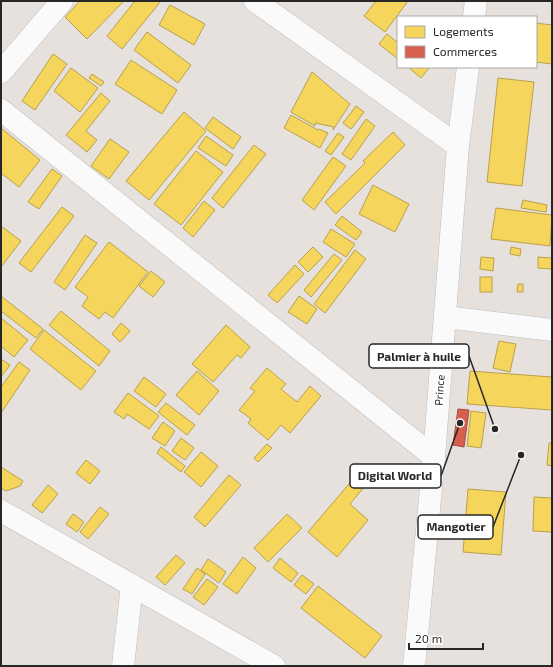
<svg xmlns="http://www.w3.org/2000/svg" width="553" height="667" viewBox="0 0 553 667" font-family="'Exo 2',sans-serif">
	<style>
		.homes { fill: #f6d55c; stroke: #b8a14c }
		.shops { fill: #d6604d; stroke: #a24f42 }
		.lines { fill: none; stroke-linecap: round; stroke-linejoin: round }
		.minor-casing { stroke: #bfbdbd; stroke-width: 23 }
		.minor { stroke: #fbfafa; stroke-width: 22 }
		.labels { text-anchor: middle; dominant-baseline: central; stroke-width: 4; stroke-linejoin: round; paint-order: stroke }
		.street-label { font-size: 11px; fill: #272727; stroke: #fff }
		.leader { fill: none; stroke: #272727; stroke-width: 1.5 }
		.callout-dot { fill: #272727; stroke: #fff; stroke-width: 1.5 }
		.callout { fill: #fff; stroke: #272727; stroke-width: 1.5 }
		.callout-label { font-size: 12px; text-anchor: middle; font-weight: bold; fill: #272727 }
	</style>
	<rect width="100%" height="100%" fill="#e6e1dc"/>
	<!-- homes -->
	<g class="homes">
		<path d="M80,1h44l-37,38 -22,-22z"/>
		<path d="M135,1h26l-39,48 -15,-13z"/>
		<path d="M376,1h32l-23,31 -21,-16z"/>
		<path d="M170,5l35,19 -11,21 -35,-20z"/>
		<path d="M536,23l16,2v39l-16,-2z"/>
		<path d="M147,32l44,33 -13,18 -44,-33z"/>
		<path d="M387,34l11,9v16l-19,-15z"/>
		<path d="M53,54l14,10 -32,46 -13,-9z"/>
		<path d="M131,60l46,30 -15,24 -47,-30z"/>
		<path d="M408,67h20l1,1 -8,10z"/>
		<path d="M71,68l27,20 -18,24 -26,-21z"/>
		<path d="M312,72l38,32 -17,26 1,-3 -19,-4v3l-24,-14z"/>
		<path d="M92,74l12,8 -3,4 -12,-8z"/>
		<path d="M498,78l36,4 -12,104 -35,-4z"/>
		<path d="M101,93l9,8 -24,30 11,9 -10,12 -21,-17z"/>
		<path d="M356,106l8,6 -13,17 -8,-6z"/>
		<path d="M184,112l22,19 -57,69 -23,-19z"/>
		<path d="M291,115l27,15 1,-1 9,4 -8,15 -36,-20z"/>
		<path d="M213,117l28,20 -8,12 -28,-21z"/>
		<path d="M366,119l9,7 -24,34 -9,-6z"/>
		<path d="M1,128l39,32 -21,27 -18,-14z"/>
		<path d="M393,132l12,13 -69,69 -11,-12 40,-39 -2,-2z"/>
		<path d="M338,133l6,4 -13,18 -6,-4z"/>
		<path d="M206,136l27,19 -7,11 -28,-18z"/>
		<path d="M110,139l19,13 -20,27 -18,-13z"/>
		<path d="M254,145l12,9 -43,54 -11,-10z"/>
		<path d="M196,151l27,21 -42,53 -27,-21z"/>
		<path d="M333,157l13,9 -32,44 -12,-10z"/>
		<path d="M52,169l10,7 -23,33 -11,-7z"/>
		<path d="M373,185l36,19 -14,28 -36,-18z"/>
		<path d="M523,200l24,5 -1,7 -25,-4z"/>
		<path d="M204,201l11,9 -22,27 -10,-9z"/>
		<path d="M62,207l12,9 -43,56 -12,-9z"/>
		<path d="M496,208l56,7 -2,31 -59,-7z"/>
		<path d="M342,216l20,16 -6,8 -21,-15z"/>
		<path d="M1,226l20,15 -20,26z"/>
		<path d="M331,229l24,15 -9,13 -23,-15z"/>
		<path d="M85,235l12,8 -32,47 -11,-8z"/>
		<path d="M109,242l39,30 -35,46 -8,-6 -6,7 -17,-13 6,-9 -13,-10z"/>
		<path d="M313,247l10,10 -15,15 -10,-10z"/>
		<path d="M511,247l10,2 -1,7 -10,-2z"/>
		<path d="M355,250l11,9 -41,54 -11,-9z"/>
		<path d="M334,254l8,6 -31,37 -7,-7z"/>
		<path d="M481,257l13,1 -1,13 -13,-2z"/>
		<path d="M538,257l14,1v11l-14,-1z"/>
		<path d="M295,265l9,9 -27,29 -9,-8z"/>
		<path d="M151,271l14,11 -12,15 -14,-11z"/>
		<rect x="480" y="277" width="12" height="15"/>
		<path d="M518,284h5v8h-6z"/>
		<path d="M1,296l42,33 -7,9 -35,-27z"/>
		<path d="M299,296l18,13 -10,15 -19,-12z"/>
		<path d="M61,311l49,40 -11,15 -50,-41z"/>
		<path d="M1,318l27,22 -14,17 -13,-11z"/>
		<path d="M121,323l9,8 -10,11 -8,-8z"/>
		<path d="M226,325l24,22 -9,11 -4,-3 -24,27 -21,-18z"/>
		<path d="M44,330l52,41 -15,19 -51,-41z"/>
		<path d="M499,341l17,3 -6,28 -17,-4z"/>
		<path d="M1,359l9,6 -9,12z"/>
		<path d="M19,362l11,8 -29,43v-26z"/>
		<path d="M267,368l19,16 -5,5 16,13 13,-16 11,10 -31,37 -9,-8 -13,15 -20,-17 3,-4 -12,-9 16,-19 -5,-3z"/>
		<path d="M197,371l22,20 -20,24 -23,-20z"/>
		<path d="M470,371l82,6v33l-85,-6z"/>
		<path d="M144,377l22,17 -10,13 -22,-16z"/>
		<path d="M128,393l31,23 -10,13 -22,-15 -3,5 -10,-7z"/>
		<path d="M166,403l29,22 -8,10 -29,-23z"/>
		<path d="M471,411l15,2 -5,35 -14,-2z"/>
		<path d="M163,422l12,9 -10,15 -13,-8z"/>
		<path d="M181,438l13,10 -9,12 -13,-9z"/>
		<path d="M549,443h3v23l-5,-1z"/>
		<path d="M267,444l5,4 -14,14 -4,-4z"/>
		<path d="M161,447l24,19 -4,6 -24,-19z"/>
		<path d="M201,452l17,14 -17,21 -17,-15z"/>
		<path d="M86,460l14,11 -10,13 -14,-11z"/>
		<path d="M1,467l22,14 -3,5 -14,5 -5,-3z"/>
		<path d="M360,471l11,8 -21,25 18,16 -31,37 -29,-25z"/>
		<path d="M229,475l12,10 -36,42 -11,-10z"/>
		<path d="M48,485l10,9 -16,19 -10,-8z"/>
		<path d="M468,489l38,3 -5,63 -38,-3z"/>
		<path d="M534,497l18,1v34l-19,-1z"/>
		<path d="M100,507l9,7 -21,25 -8,-7z"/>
		<path d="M73,514l11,8 -7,10 -11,-8z"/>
		<path d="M287,514l15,14 -34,34 -14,-14z"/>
		<path d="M176,555l9,8 -20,22 -9,-8z"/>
		<path d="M243,557l13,11 -19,26 -14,-10z"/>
		<path d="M280,558l18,15 -7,9 -18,-14z"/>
		<path d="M208,559l18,13 -7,11 -18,-13z"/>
		<path d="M197,568l8,6 -13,20 -9,-5z"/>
		<path d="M302,575l12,9 -8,10 -12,-9z"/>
		<path d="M207,579l11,8 -14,18 -11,-8z"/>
		<path d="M318,586l64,50 -17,22 -64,-50z"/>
	</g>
	<!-- shops -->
	<path class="shops" d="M458,409l11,1 -5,37 -11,-2z"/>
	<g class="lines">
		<defs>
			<g id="minor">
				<path d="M255,1l203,145"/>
				<path d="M474,17l2,-16"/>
				<path d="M1,72l61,-71"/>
				<path d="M1,110l433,347"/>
				<path d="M445,317l107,13"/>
				<path d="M1,511l273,155"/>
				<path d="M123,666l9,-81"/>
				<path d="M414,666l20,-209 24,-311 10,-79"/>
			</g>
		</defs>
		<!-- minor casing -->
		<use href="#minor" class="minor-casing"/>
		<!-- minor -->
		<use href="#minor" class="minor"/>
	</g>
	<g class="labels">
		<!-- street labels -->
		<g class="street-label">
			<text transform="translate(439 390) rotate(-86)">Prince</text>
		</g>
	</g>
	<!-- callouts -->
	<path class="leader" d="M495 429L469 356M460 423L441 476M521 455L493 527"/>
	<g class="callout-dot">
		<circle cx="495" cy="429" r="4"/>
		<circle cx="460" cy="423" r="4"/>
		<circle cx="521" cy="455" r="4"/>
	</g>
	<g class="callout">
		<rect x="369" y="344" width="100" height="24" rx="4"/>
		<rect x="350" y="464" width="91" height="24" rx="4"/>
		<rect x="418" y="515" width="75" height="24" rx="4"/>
	</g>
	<g class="callout-label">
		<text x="419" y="361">Palmier à huile</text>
		<text x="395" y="480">Digital World</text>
		<text x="456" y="531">Mangotier</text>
	</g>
	<!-- border -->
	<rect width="553" height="667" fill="none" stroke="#272727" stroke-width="4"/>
	<!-- legend -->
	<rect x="397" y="16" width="140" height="52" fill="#ffffff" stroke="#a9a9a9"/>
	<rect x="405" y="26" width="20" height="12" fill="#f6d55c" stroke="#a9a9a9"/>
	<text x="433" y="36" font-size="12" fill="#272727">Logements</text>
	<rect x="405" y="46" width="20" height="12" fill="#d6604d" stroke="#a9a9a9"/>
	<text x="433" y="56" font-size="12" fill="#272727">Commerces</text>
	<!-- scale -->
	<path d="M409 643v6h74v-6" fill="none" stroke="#272727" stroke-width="2"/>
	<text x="415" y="643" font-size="12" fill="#272727" stroke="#ffffff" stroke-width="3" paint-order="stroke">20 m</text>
</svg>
